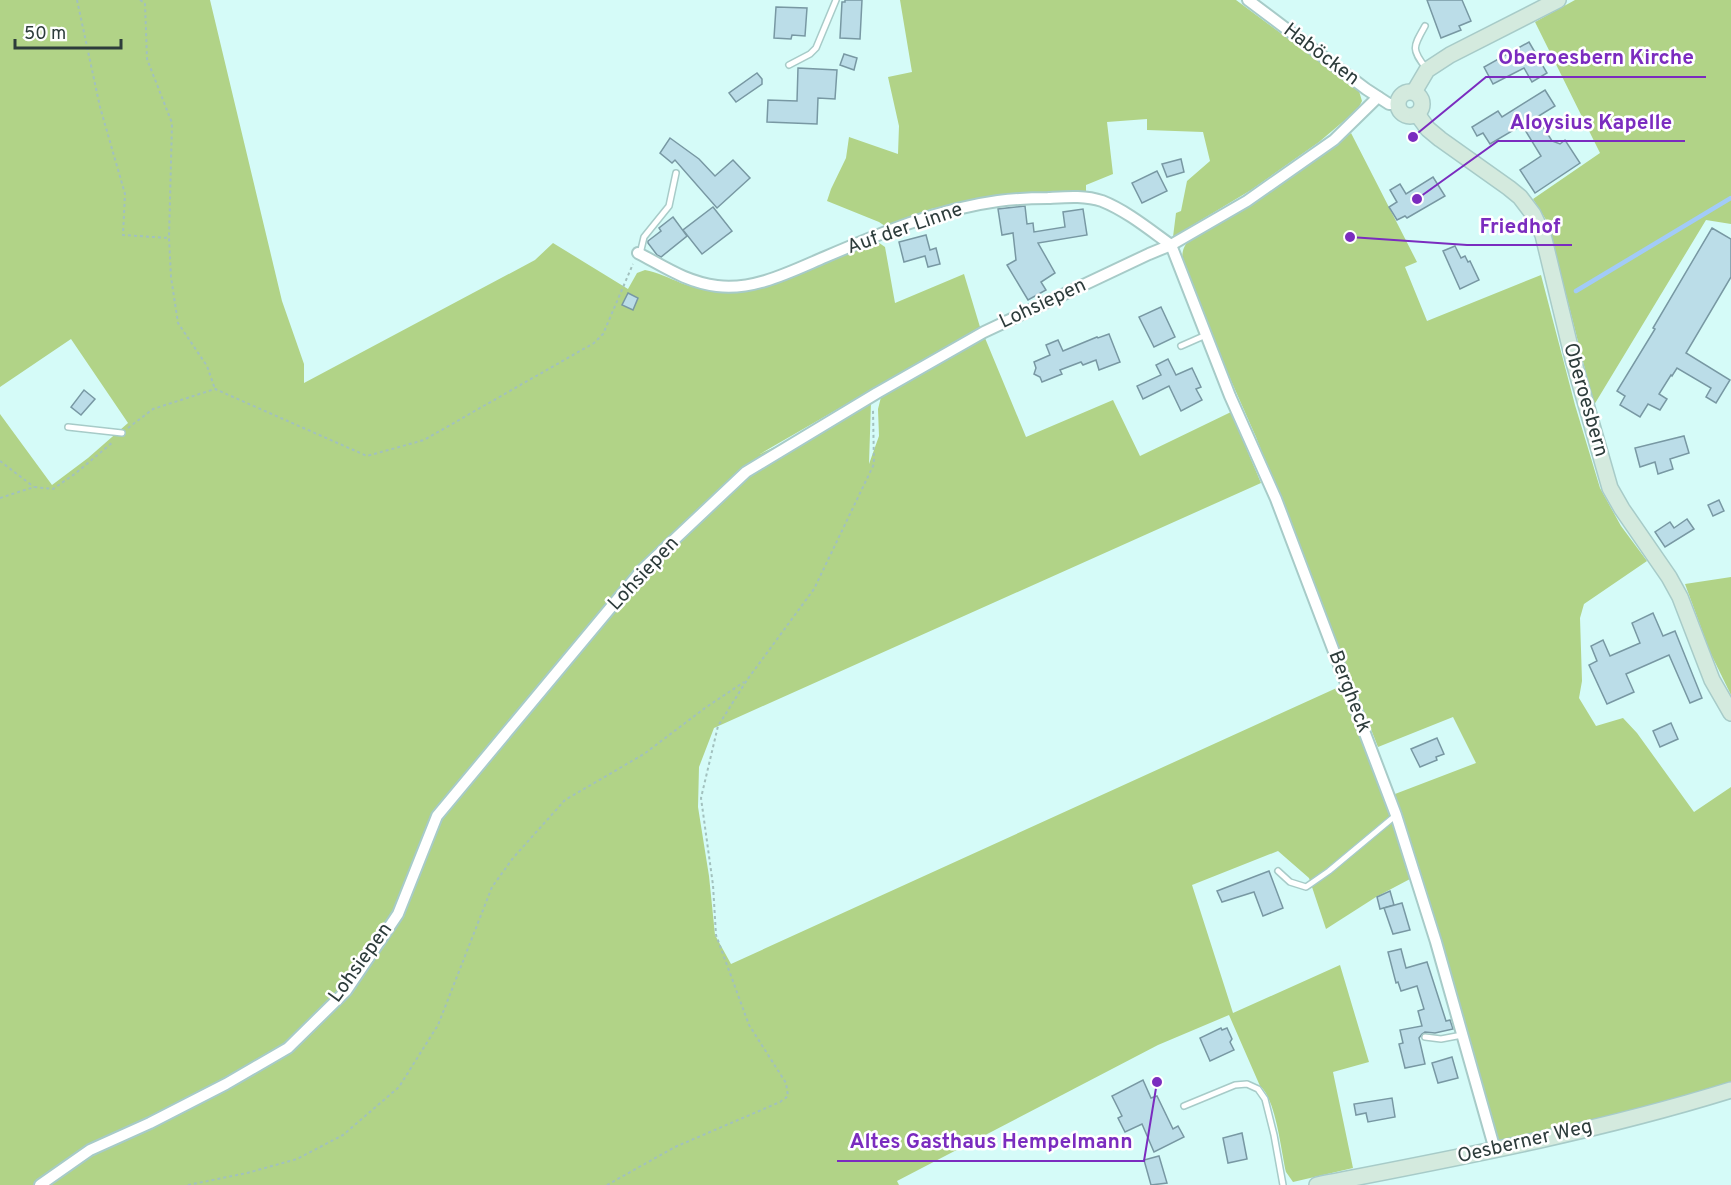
<svg xmlns="http://www.w3.org/2000/svg" width="1731" height="1185" viewBox="0 0 1731 1185" font-family="Overpass,sans-serif">
	<style>
		.green { fill: #b1d387 }
		.lines { fill: none; stroke-linecap: round; stroke-linejoin: round }
		.stream { stroke: #a2cbf8; stroke-width: 4.5 }
		.building { fill: #bbdde8; stroke: #7898a3; stroke-width: 1.5 }
		.lane-casing { stroke: #a7cbc8; stroke-width: 8 }
		.street-casing { stroke: #a7cbc8; stroke-width: 14 }
		.secondary-casing { stroke: #a7cbc8; stroke-width: 18 }
		.path { stroke: #a2c1be; stroke-width: 2; stroke-dasharray: 3 3; stroke-linecap: butt }
		.lane { stroke: #fff; stroke-width: 5 }
		.street { stroke: #fff; stroke-width: 10 }
		.secondary { stroke: #d4eade; stroke-width: 15 }
		.labels { text-anchor: middle; dominant-baseline: central; stroke-width: 5; stroke-linejoin: round; paint-order: stroke }
		.street-label { font-size: 20px; fill: #2d3c3b; stroke: #fff }
		.leader { fill: none; stroke: #7b2cbf; stroke-width: 2 }
		.callout-dot { fill: #7b2cbf; stroke: #fff; stroke-width: 2 }
		.callout-label { font-size: 21px; text-anchor: middle; font-weight: bold; fill: #7b2cbf; stroke: #fff; stroke-width: 5; stroke-linejoin: round; paint-order: stroke }
	</style>
	<rect width="100%" height="100%" fill="#d5fbf8"/>
	<!-- green -->
	<g class="green">
		<path d="M0,0h210l72,301 22,63v19l231,-123 18,-17 75,46 9,-16 8,-3c12,2 24,8 36,13 26,9 52,11 79,5l115,-48 10,7 10,56 69,-29 16,53 -220,127 111,-52 -2,62 10,-28 -1,-27 3,-12 104,-59 41,99 87,-37 27,56 91,-44 30,71 -547,245 -15,39 -1,40 11,69 6,59 16,29 610,-278 52,133 17,60 -34,18 -50,32 -17,-51 -31,-27 -86,34 41,128 107,-48 29,97 -36,10 20,96 -60,14 -7,-10c-5,-21 -10,-73 -26,-86l-31,-71 -71,30 -261,136 2,4h-899v-771l52,71 36,-27 40,-35 -57,-84 -71,48z"/>
		<path d="M900,0h336l123,91 3,10 -4,8 -39,33 -68,48 -78,47 3,-24 5,-2 6,-30 23,-20 -7,-29 -56,-2v-11l-40,3 6,52 -27,11v8l-27,-1 -62,4 -66,13 -46,17 -6,-4 -52,-21 4,-12 15,-31 3,-21 49,17 1,-28 -11,-49 24,-5z"/>
		<path d="M1575,0h156v224l-25,-4 -112,185 -46,-182 -15,-24 67,-46 -65,-131z"/>
		<path d="M1351,133l66,129 -12,5 22,54 114,-46 34,130 25,83 21,38 26,35 -63,43 -4,14 2,63 -3,17 17,28 27,-8 14,15 57,79 37,-25v299l-232,59 -79,-273 -25,-78 81,-31 -23,-46 -75,30 -122,-310 -35,-79 -38,-94c-2,-10 0,-18 7,-25l83,-51z"/>
		<path d="M1731,577v118l-21,-43 -25,-68z"/>
	</g>
	<g class="lines">
		<!-- stream -->
		<path class="stream" d="M1576,291l155,-93"/>
	</g>
	<!-- building -->
	<g class="building">
		<path d="M845,0h17l-2,39 -20,-1 2,-36h3z"/>
		<path d="M1427,0h35l9,21 -12,5 2,4 -20,8z"/>
		<path d="M776,7l31,1 -2,28 -13,-1 -1,4 -17,-1z"/>
		<path d="M1529,42l18,31 -15,9 -8,-14 -31,16 -9,-17z"/>
		<path d="M844,54l13,4 -3,12 -14,-5z"/>
		<path d="M798,68l39,2 -2,29 -17,-1 -1,26 -50,-2 1,-22 29,1z"/>
		<path d="M757,73l5,6v5l-26,18 -7,-9z"/>
		<path d="M1545,90l10,16 -18,11 15,24 8,3 5,-4 15,23 -45,30 -15,-23 21,-14 -19,-31 -32,19 -7,-11 -6,3 -5,-9 26,-16 4,6z"/>
		<path d="M670,138l29,21 16,17 18,-16 17,18 -33,30 -42,-48 -3,3 -12,-10z"/>
		<path d="M1181,159l3,13 -17,5 -5,-13z"/>
		<path d="M1157,171l10,20 -25,12 -10,-20z"/>
		<path d="M1433,177l12,19 -38,22 -2,-2 -8,4 -8,-13 8,-5 -7,-12 10,-6 6,10z"/>
		<path d="M1025,206l2,18 6,-1 1,9 31,-5 -2,-15 20,-3 4,26 -49,8 17,30 -14,9 5,8 -18,10 -21,-35 9,-5 -3,-27 -11,2 -4,-26z"/>
		<path d="M713,207l19,24 -30,23 -19,-24z"/>
		<path d="M673,217l14,19 -26,21 -4,-2 -9,-12v-2l13,-10 -2,-3z"/>
		<path d="M1712,228l19,11v38l-45,76 44,27 -14,23 -10,-6 5,-9 -34,-20 -5,8 -1,-1 -12,19 8,5 -7,11 -12,-6 -8,13 -20,-12 5,-9 -8,-5 38,-62 -2,-1z"/>
		<path d="M926,235l4,15 6,-2 4,16 -12,3 -3,-11 -21,6 -5,-20z"/>
		<path d="M1455,246l6,12 4,-2 3,6 2,-1 9,19 -19,9 -17,-38z"/>
		<path d="M628,293l10,5 -5,12 -11,-5z"/>
		<path d="M1161,307l14,30 -21,10 -15,-30z"/>
		<path d="M1109,334l11,28 -21,8 -3,-10 -13,5 -2,-3 -21,8 2,4 -20,8 -2,-5 -6,-3 2,-6 -2,-6 16,-7 -4,-10 12,-5 5,11 34,-14 1,1z"/>
		<path d="M1168,359l8,16 16,-7 9,19 -5,2 6,11 -21,11 -12,-25 -26,13 -6,-13 24,-11 -5,-10z"/>
		<path d="M84,390l11,9 -14,16 -10,-8z"/>
		<path d="M1684,436l5,17 -19,6 3,10 -15,5 -3,-12 -15,5 -5,-19z"/>
		<path d="M1719,500l5,11 -11,5 -5,-11z"/>
		<path d="M1687,519l7,10 -29,18 -10,-15 15,-10 4,6z"/>
		<path d="M1653,613l10,23 12,-5 27,67 -12,5 -21,-48 -43,19 8,18 -27,12 -18,-39 8,-4 -6,-15 12,-6 7,16 30,-13 -8,-20z"/>
		<path d="M1671,723l7,16 -18,8 -7,-16z"/>
		<path d="M1437,738l7,16 -8,3 1,3 -17,7 -9,-18z"/>
		<path d="M1269,871l14,37 -20,8 -9,-24 -32,10 -5,-11z"/>
		<path d="M1390,891l4,14 -14,4 -3,-12z"/>
		<path d="M1402,903l8,27 -17,4 -9,-26z"/>
		<path d="M1401,949l5,19 21,-6 19,59 4,-1 3,9 -18,4 -10,-1 -3,2 -3,4 6,26 -20,4 -6,-24 4,-1 -3,-13 22,-4 -4,-15 6,-2 -7,-23 -16,5 -3,-9 -2,1 -8,-31z"/>
		<path d="M1221,1028l1,2 5,-2 5,11 -2,3 4,8 -24,11 -10,-23z"/>
		<path d="M1452,1057l6,21 -20,5 -6,-20z"/>
		<path d="M1143,1080l8,18 6,-2 16,33 5,-3 6,11 -30,15 -12,-28 -17,8 -7,-14 4,-2 -10,-20z"/>
		<path d="M1392,1098l3,19 -27,5 -2,-9 -10,2 -2,-11z"/>
		<path d="M1242,1133l5,26 -19,4 -5,-25z"/>
		<path d="M1159,1156l8,27 -16,2 -7,-25z"/>
	</g>
	<g class="lines">
		<defs>
			<g id="lane">
				<path d="M1425,26c-12,21 -14,23 1,42"/>
				<path d="M789,65l21,-11 6,-6 20,-48"/>
				<path d="M640,254l4,-17 25,-31 7,-33"/>
				<path d="M1181,346l25,-11"/>
				<path d="M68,427l54,6"/>
				<path d="M1278,871l12,11 16,5 23,-16 66,-55"/>
				<path d="M1425,1037l16,2 21,-4"/>
				<path d="M1184,1106l51,-21 12,-1 11,5 7,10 9,36 9,50"/>
			</g>
			<g id="street">
				<path d="M1248,0l118,89 23,15h8"/>
				<path d="M1171,245l59,151 46,103 120,316 40,127 59,208"/>
				<path d="M638,253c27,14 48,29 79,33 37,5 75,-15 108,-29 56,-24 113,-48 173,-56 16,-2 33,-3 50,-3 17,-1 37,-3 54,3 25,10 48,29 69,44"/>
				<path d="M40,1185l50,-35 60,-27 76,-39 62,-36 58,-57 52,-77 39,-98 205,-246 104,-98 131,-79 107,-61 165,-78 22,-9 76,-44 87,-61 44,-43"/>
			</g>
			<g id="secondary">
				<circle cx="1410" cy="104" r="12"/>
				<path d="M1414,92l13,-22 23,-15 108,-55"/>
				<path d="M1417,114l11,15 12,10 69,49 11,9 13,17 10,21 30,124 37,129 12,21 47,68 11,20 32,83 19,33"/>
				<path d="M1317,1185c139,-27 279,-53 414,-95"/>
			</g>
		</defs>
		<!-- lane casing -->
		<use href="#lane" class="lane-casing"/>
		<!-- street casing -->
		<use href="#street" class="street-casing"/>
		<!-- secondary casing -->
		<use href="#secondary" class="secondary-casing"/>
		<!-- path -->
		<g class="path">
			<path d="M77,0l23,107 25,87 -2,41 46,3"/>
			<path d="M140,0l5,3 2,56 25,64 -3,115 2,39 7,46 29,43 8,23"/>
			<path d="M128,428l25,-19 62,-20 152,67 57,-16 170,-97 9,-9 30,-70"/>
			<path d="M0,461l34,26"/>
			<path d="M0,498l34,-11 19,2 23,-16 37,-31"/>
			<path d="M188,1185l59,-12 50,-14 46,-24 56,-48 39,-62 54,-138 21,-29 52,-58 79,-46 61,-46 39,-26"/>
			<path d="M607,1185l68,-38 105,-45 8,-6 -2,-13 -37,-58 -33,-90 -3,-50 -12,-87 17,-72 29,-46 67,-91 60,-125 -1,-54"/>
		</g>
		<!-- lane -->
		<use href="#lane" class="lane"/>
		<!-- street -->
		<use href="#street" class="street"/>
		<!-- secondary -->
		<use href="#secondary" class="secondary"/>
	</g>
	<g class="labels">
		<!-- street labels -->
		<g class="street-label">
			<text transform="translate(1321 55) rotate(37)">Haböcken</text>
			<text transform="translate(905 229) rotate(-19)">Auf der Linne</text>
			<text transform="translate(1043 304) rotate(-25)">Lohsiepen</text>
			<text transform="translate(1585 400) rotate(74)">Oberoesbern</text>
			<text transform="translate(644 574) rotate(-47)">Lohsiepen</text>
			<text transform="translate(1349 692) rotate(69)">Bergheck</text>
			<text transform="translate(361 963) rotate(-54)">Lohsiepen</text>
			<text transform="translate(1525 1142) rotate(-13)">Oesberner Weg</text>
		</g>
	</g>
	<!-- callouts -->
	<path class="leader" d="M1413 137L1486 77H1706M1417 199L1498 141H1685M1350 237L1467 245H1572M1157 1082L1144 1161H837"/>
	<g class="callout-dot">
		<circle cx="1413" cy="137" r="6"/>
		<circle cx="1417" cy="199" r="6"/>
		<circle cx="1350" cy="237" r="6"/>
		<circle cx="1157" cy="1082" r="6"/>
	</g>
	<g class="callout-label">
		<text x="1596" y="64">Oberoesbern Kirche</text>
		<text x="1591" y="129">Aloysius Kapelle</text>
		<text x="1520" y="233">Friedhof</text>
		<text x="991" y="1148">Altes Gasthaus Hempelmann</text>
	</g>
	<!-- scale -->
	<path d="M15 39v9h106v-9" fill="none" stroke="#2d3c3b" stroke-width="3"/>
	<text x="24" y="39" font-size="18" fill="#2d3c3b" stroke="#ffffff" stroke-width="4.5" paint-order="stroke">50 m</text>
</svg>
